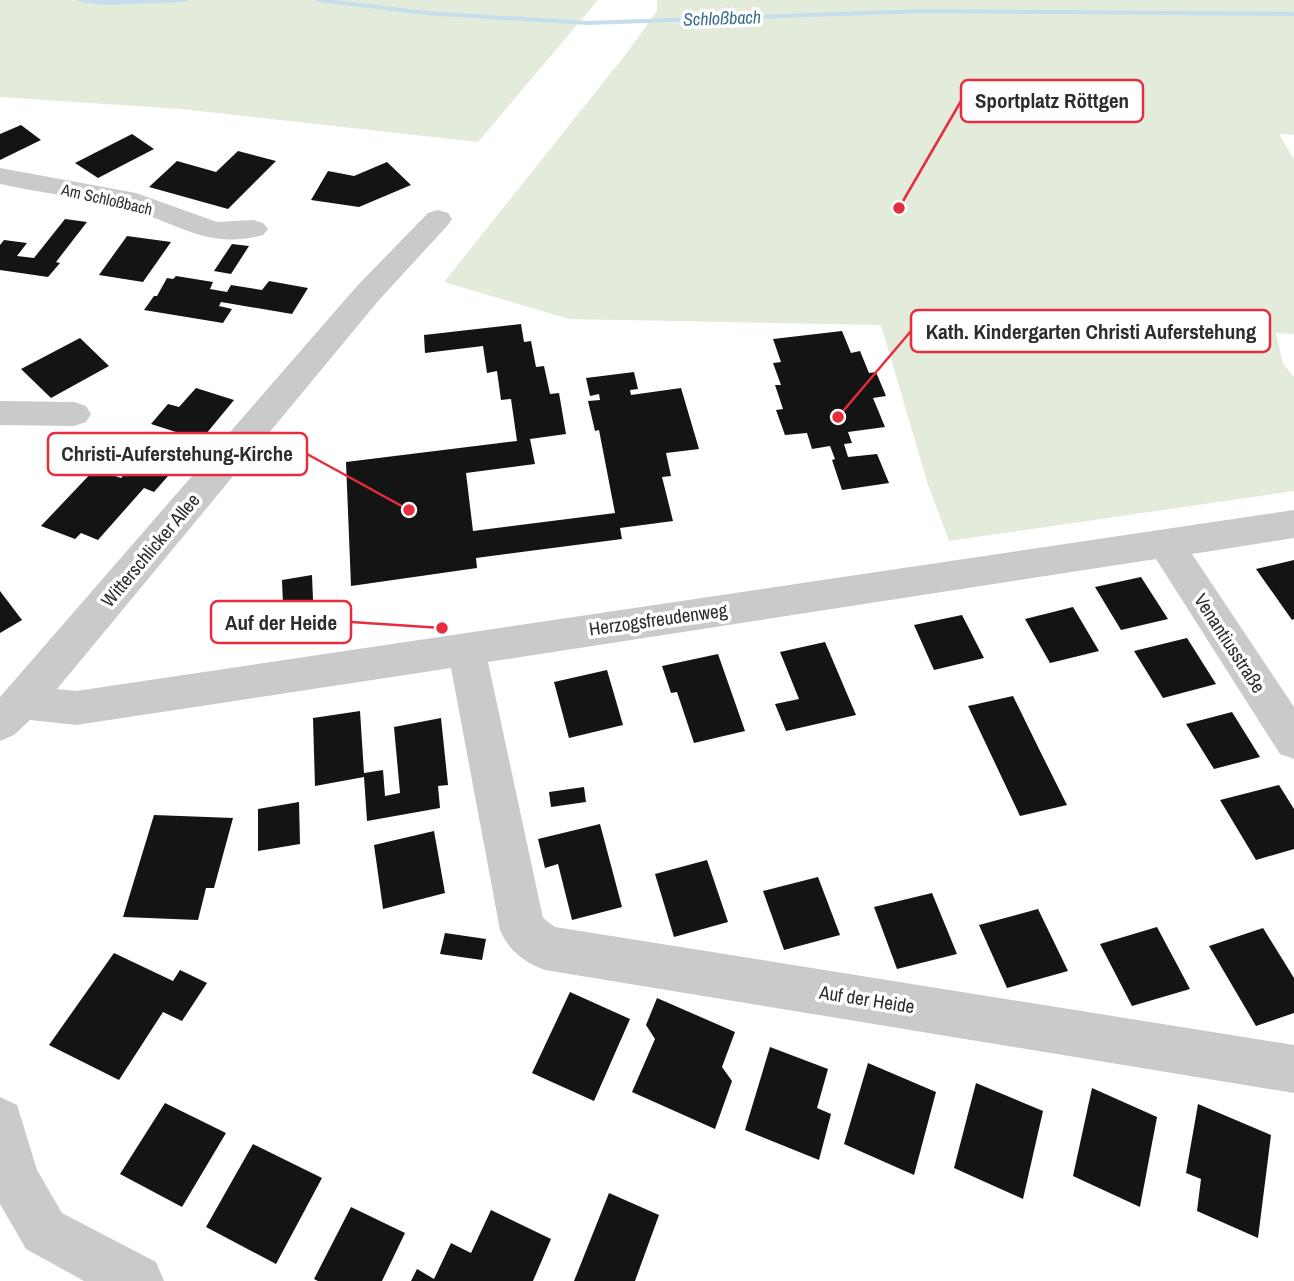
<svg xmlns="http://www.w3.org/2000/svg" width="1294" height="1281" viewBox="0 0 1294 1281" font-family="'Archivo Narrow',sans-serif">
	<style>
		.green { fill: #e3ebda }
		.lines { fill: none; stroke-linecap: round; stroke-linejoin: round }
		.stream { fill: #c6ddeb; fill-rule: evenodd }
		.building { fill: #141414 }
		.minor { fill: #cacaca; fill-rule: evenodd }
		.labels { text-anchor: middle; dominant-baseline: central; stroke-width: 7; stroke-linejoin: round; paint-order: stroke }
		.far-street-label { font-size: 16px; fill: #2d2d2d; stroke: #fff }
		.far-water-label { font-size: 18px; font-style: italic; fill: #3b6f8f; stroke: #fff }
		.street-label { font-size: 19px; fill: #2d2d2d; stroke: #fff }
		.leader { fill: none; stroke: #e52d3d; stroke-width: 2.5 }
		.callout-dot { fill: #e52d3d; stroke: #fff; stroke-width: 2.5 }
		.callout { fill: #fff; stroke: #e52d3d; stroke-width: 2.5 }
		.callout-label { font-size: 21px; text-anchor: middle; font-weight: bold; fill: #2d2d2d }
	</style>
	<rect width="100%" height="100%" fill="#fff"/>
	<!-- green -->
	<g class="green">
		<path d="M0,0h598l-120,142 -297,-33 -181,-12z"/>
		<path d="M657,0h637v135l-15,-1 15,25v175l-18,-1 7,31 11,13v114l-345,50 -21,-56 -47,-160 -312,-6 -125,-37 182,-228 31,-43z"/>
	</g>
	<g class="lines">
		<!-- stream -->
		<g class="stream">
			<path d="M77,0h112l-3,2 -79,3 -27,-3z"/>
			<path d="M315,0h19l92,11 163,10 334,-12 371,3v4l-371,-3 -334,12 -163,-10 -108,-13z"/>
		</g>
	</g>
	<!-- building -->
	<g class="building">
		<path d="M21,125l20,15 -41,20v-26z"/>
		<path d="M132,134l22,15 -56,29 -23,-15z"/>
		<path d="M238,151l38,10 -48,48 -79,-22 28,-26 39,11z"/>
		<path d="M387,162l24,23 -52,22 -48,-7 17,-29 26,5z"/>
		<path d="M65,219l22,3 -31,40 4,1 -12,14 -48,-7v-25l4,-5 23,3 -10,13 17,2z"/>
		<path d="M127,236l44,6 -28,40 -44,-7z"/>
		<path d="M232,244l17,2 -18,28 -17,-3z"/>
		<path d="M176,276l37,6 -3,7 17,3 4,-7 31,5 7,-9 39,7 -16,26 -71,-12 -2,4 13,3 -9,14 -79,-13 10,-14h3l10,-18 6,1z"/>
		<path d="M521,324l3,18 7,-1 5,26 8,-1 6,28 9,-1 7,41 -36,5 5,25 -69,9 7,58 142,-18 -16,-83 -4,1 -7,-30 12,-1 -1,-6 -9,2 -4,-18 48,-6 4,17 -8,1 1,5 50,-7 18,61 -33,4 5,23 -9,1 11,44 -53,7 2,11 -146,19 1,10 -126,18 -5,-124 171,-21 -6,-42 -10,1 -4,-29 -10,2 -4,-27 -58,7 -1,-18z"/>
		<path d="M842,331l9,22 9,-2 9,22 7,-1 10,24 -13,2 12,29 -37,5 4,11 -8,1 4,13 29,-3 12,29 -47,7 -10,-30 3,-1 -5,-13 -18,3 -5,-16 -22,2 -9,-25 7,-1 -8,-24h6l-8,-22 8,-1 -8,-23z"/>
		<path d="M80,338l29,28 -58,32 -30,-29z"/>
		<path d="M196,388l38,12 -33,40 -50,-16 17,-20 11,3z"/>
		<path d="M145,451l38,8 -29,33 -10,-4 -46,52 -17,-7 -6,6 -34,-13 54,-57 26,9z"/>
		<path d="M1294,560v59l-2,1 -36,-51z"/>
		<path d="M312,575l1,25 -30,5 -1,-25z"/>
		<path d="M1141,577l27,42 -47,11 -26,-43z"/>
		<path d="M0,591l22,29 -22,13z"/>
		<path d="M1073,607l26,44 -49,12 -25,-44z"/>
		<path d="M962,615l22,43 -50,12 -20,-45z"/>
		<path d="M1187,638l29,46 -53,14 -29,-47z"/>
		<path d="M825,642l31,73 -70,16 -11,-27 24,-5 -19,-47z"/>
		<path d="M718,654l27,77 -51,12 -17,-51 -6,1 -9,-27z"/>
		<path d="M607,670l16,55 -54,13 -15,-56z"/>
		<path d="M1013,696l26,53 28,56 -47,11 -52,-110z"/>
		<path d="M360,711l4,62 19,-3 2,26 15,-3 -6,-66 47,-9 7,67 -10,1 2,22 -73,13 -3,-44 -49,9 -2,-68z"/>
		<path d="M1232,712l28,45 -46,12 -28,-45z"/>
		<path d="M1279,785l15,24v40l-38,11 -36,-60z"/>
		<path d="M584,787l2,15 -35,5 -2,-15z"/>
		<path d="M299,802l1,42 -42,7v-42z"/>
		<path d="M154,815l79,3 -19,70h-8l-8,32 -75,-3z"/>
		<path d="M600,824l22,83 -50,13 -14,-56 -13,4 -7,-29z"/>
		<path d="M434,831l11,62 -62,16 -9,-64z"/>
		<path d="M707,860l21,62 -54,15 -19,-63z"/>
		<path d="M818,877l22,58 -56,15 -21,-59z"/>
		<path d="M932,893l25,61 -60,15 -23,-62z"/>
		<path d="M1038,909l30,62 -61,17 -28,-63z"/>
		<path d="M1157,927l33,62 -58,17 -32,-62z"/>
		<path d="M1263,928l31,50v35l-38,13 -47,-80z"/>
		<path d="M445,933l41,6 -4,21 -42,-6z"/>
		<path d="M114,953l59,28 7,-11 27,13 -25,38 -19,-9 -44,68 -70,-35z"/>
		<path d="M570,992l60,27 -36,82 -62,-28z"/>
		<path d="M657,998l78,34 -13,35 10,14 -17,48 -83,-37 23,-53 -9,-14z"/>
		<path d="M770,1047l58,22 -11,39 14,6 -12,46 -74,-30z"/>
		<path d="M868,1063l68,29 -22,83 -70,-31z"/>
		<path d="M976,1083l67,28 -20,88 -69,-31z"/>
		<path d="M1092,1088l65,29 -17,90 -67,-31z"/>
		<path d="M165,1103l61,30 -44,74 -62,-33z"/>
		<path d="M1198,1104l73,31 -13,103 -61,-27 4,-32 -15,-6z"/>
		<path d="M253,1144l69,34 -46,86 -70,-37z"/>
		<path d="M609,1193l50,22 -24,66h-61z"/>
		<path d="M351,1207l54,26 -23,48h-64l-4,-2z"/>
		<path d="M491,1210l60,29 -18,42h-122l6,-12 17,10 17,-36 20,10z"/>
	</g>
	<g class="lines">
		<!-- minor -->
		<g class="minor">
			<path d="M0,168l136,25 81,29 36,-2 10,3 5,6 -5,6c-57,15 -84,-12 -135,-26 -42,-11 -86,-16 -128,-25z"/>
			<path d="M438,210l10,3 4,6 -4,6 -69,75 -322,389 19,2 1218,-181v28l-102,16 102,153v52l-14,-5 -124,-195 -668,103 55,256 12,9 739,118v48l-749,-123c-21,-8 -36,-19 -45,-40l-49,-262 -375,57 -46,-5 -16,15 -14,6v-44l357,-411 71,-73z"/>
			<path d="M0,401l74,1 12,4 5,8 -5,8 -12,4 -74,-1z"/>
			<path d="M0,1097l17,8 20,65 25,43 94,49 8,19h-80l-58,-32 -26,-45z"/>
		</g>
	</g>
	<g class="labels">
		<!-- far-street labels -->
		<g class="far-street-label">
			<text transform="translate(107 199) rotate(13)">Am Schloßbach</text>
		</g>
		<!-- far-water labels -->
		<g class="far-water-label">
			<text transform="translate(722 18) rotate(-2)">Schloßbach</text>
		</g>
		<!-- street labels -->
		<g class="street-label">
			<text transform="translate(150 550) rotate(-50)">Witterschlicker Allee</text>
			<text transform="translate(658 619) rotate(-8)">Herzogsfreudenweg</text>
			<text transform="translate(1230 643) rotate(57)">Venantiusstraße</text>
			<text transform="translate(867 999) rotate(9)">Auf der Heide</text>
		</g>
	</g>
	<!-- callouts -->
	<path class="leader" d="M899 208L961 101M838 417L911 331M409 510L307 454M442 628L351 622"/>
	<g class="callout-dot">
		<circle cx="899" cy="208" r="7"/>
		<circle cx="838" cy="417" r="7"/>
		<circle cx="409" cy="510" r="7"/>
		<circle cx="442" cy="628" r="7"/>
	</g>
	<g class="callout">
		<rect x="961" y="80" width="182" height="42" rx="7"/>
		<rect x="911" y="310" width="359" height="42" rx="7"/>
		<rect x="48" y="433" width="259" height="42" rx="7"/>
		<rect x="211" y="601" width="140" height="42" rx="7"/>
	</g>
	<g class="callout-label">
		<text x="1052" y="108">Sportplatz Röttgen</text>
		<text x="1091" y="339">Kath. Kindergarten Christi Auferstehung</text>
		<text x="177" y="461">Christi-Auferstehung-Kirche</text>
		<text x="281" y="630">Auf der Heide</text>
	</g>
</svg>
